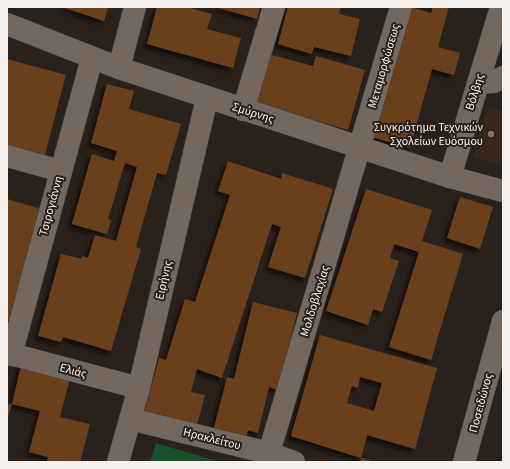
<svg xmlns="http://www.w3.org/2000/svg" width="510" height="469" viewBox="0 0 510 469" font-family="'Source Sans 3',sans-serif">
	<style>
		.education { fill: #36261d }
		.green { fill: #19502e }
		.building { fill: #6a411d; fill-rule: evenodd; filter: url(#shadow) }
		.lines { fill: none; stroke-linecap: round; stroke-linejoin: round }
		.minor-casing { stroke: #443d38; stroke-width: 23 }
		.minor { stroke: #726860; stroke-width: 22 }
		.education-dot { fill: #8d6e63; stroke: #29211b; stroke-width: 1.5 }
		.labels { text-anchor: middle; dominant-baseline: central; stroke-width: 4; stroke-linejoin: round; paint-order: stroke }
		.street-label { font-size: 12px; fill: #f6f0ec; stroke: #29211b }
		.poi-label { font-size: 12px; fill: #f6f0ec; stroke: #29211b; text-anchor: end }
	</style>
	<defs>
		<filter id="shadow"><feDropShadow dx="-3.5" dy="3.5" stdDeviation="2" flood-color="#0009"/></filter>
	</defs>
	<rect width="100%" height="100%" fill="#29211b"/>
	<!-- education -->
	<path class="education" d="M487,106l16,5v55l-30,-9z"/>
	<!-- green -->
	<path class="green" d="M156,443l64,19h-70z"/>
	<!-- building -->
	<g class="building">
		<path d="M62,7h46l-4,14z"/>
		<path d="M157,7h29l26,7 -5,15 34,9 -8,30 -86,-24z"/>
		<path d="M215,7h45l-3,12z"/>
		<path d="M288,7h53l-2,7 21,5 -9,37 -37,-9 -2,7 -34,-10z"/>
		<path d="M410,7l21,6 2,-6h16l-11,40 22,6 -6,22 -22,-6 -22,79 -42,-12z"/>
		<path d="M268,54l45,12 3,-10 49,14 -17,60 -94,-27z"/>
		<path d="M7,59l59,16 -22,83 -37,-10z"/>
		<path d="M107,84l27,7 -5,18 52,15 -15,51 -9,-2 -21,74 5,2 -30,102 -48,-14 -2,5 -23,-6 23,-82 21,5v-3l6,2 7,-23 21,6 21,-74 -12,-4 -17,56 3,1 -4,14 -35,-10 20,-70 22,7 3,-10 -26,-8z"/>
		<path d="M228,161l53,18 1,-6 51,16 -28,89 -37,-11 13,-40 -9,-3 -50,154 -25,-9 -6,23 14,3 -10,37 -52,-14 16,-60 7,2 19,-61 10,3 35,-107 -12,-4z"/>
		<path d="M366,189l66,21 -10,31 41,13 -32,106 -42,-13 30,-95 -25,-8 -4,14 9,3 -17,51 -9,-3 -5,16 -42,-14z"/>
		<path d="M460,197l33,10 -13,42 -33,-11z"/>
		<path d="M7,199l34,10 -33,112h-1z"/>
		<path d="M253,302l44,11 -19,77 -9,-3 -11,46 -10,-3 -2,10 -33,-8 14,-55 7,2z"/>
		<path d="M320,335l117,33 -22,81 -48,-14 -6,23 14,4h-15l1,-4 -70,-22zM360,377l22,6 -8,28 -27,-8 5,-17 6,2z"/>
		<path d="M22,362l49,13 -11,42 30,7 -10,38h-33l1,-5 -19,-5 11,-41 -28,-7 -5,16v-15l5,-1z"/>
	</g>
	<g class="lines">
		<defs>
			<g id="minor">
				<path d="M7,24l112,44 331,109 53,14"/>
				<path d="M119,68l16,-61"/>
				<path d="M478,83l16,-1 9,-5"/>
				<path d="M243,110l31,-103"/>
				<path d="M7,156l54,15"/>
				<path d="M450,177l51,-170"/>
				<path d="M7,353l132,35"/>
				<path d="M11,355l81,-297"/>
				<path d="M130,419l139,34 25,9"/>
				<path d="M269,453l132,-446"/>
				<path d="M118,462l21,-74 68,-290"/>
				<path d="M464,462l39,-141"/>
			</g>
		</defs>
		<!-- minor casing -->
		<use href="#minor" class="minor-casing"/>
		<!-- minor -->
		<use href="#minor" class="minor"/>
	</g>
	<!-- markers -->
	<circle class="education-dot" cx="491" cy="134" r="4"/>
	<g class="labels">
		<!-- street labels -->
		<g class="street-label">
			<text transform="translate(384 66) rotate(-74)">Μεταμορφώσεως</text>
			<text transform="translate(475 92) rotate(-73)">Βόλβης</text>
			<text transform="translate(253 113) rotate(18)">Σμύρνης</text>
			<text transform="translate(51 206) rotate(-75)">Τσιρογιάννη</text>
			<text transform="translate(164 280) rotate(-77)">Ειρήνης</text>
			<text transform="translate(315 301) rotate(-73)">Μολδοβλαχίας</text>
			<text transform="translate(73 371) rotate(15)">Ελιάς</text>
			<text transform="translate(481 403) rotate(-75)">Ποσειδώνος</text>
			<text transform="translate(212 439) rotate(14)">Ηρακλείτου</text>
		</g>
		<!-- poi labels -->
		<g class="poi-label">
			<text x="483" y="127">Συγκρότημα Τεχνικών<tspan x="483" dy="14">Σχολείων Ευόσμου</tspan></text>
		</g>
	</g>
	<!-- border -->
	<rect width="510" height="469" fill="none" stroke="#f6f0ec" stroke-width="16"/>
</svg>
